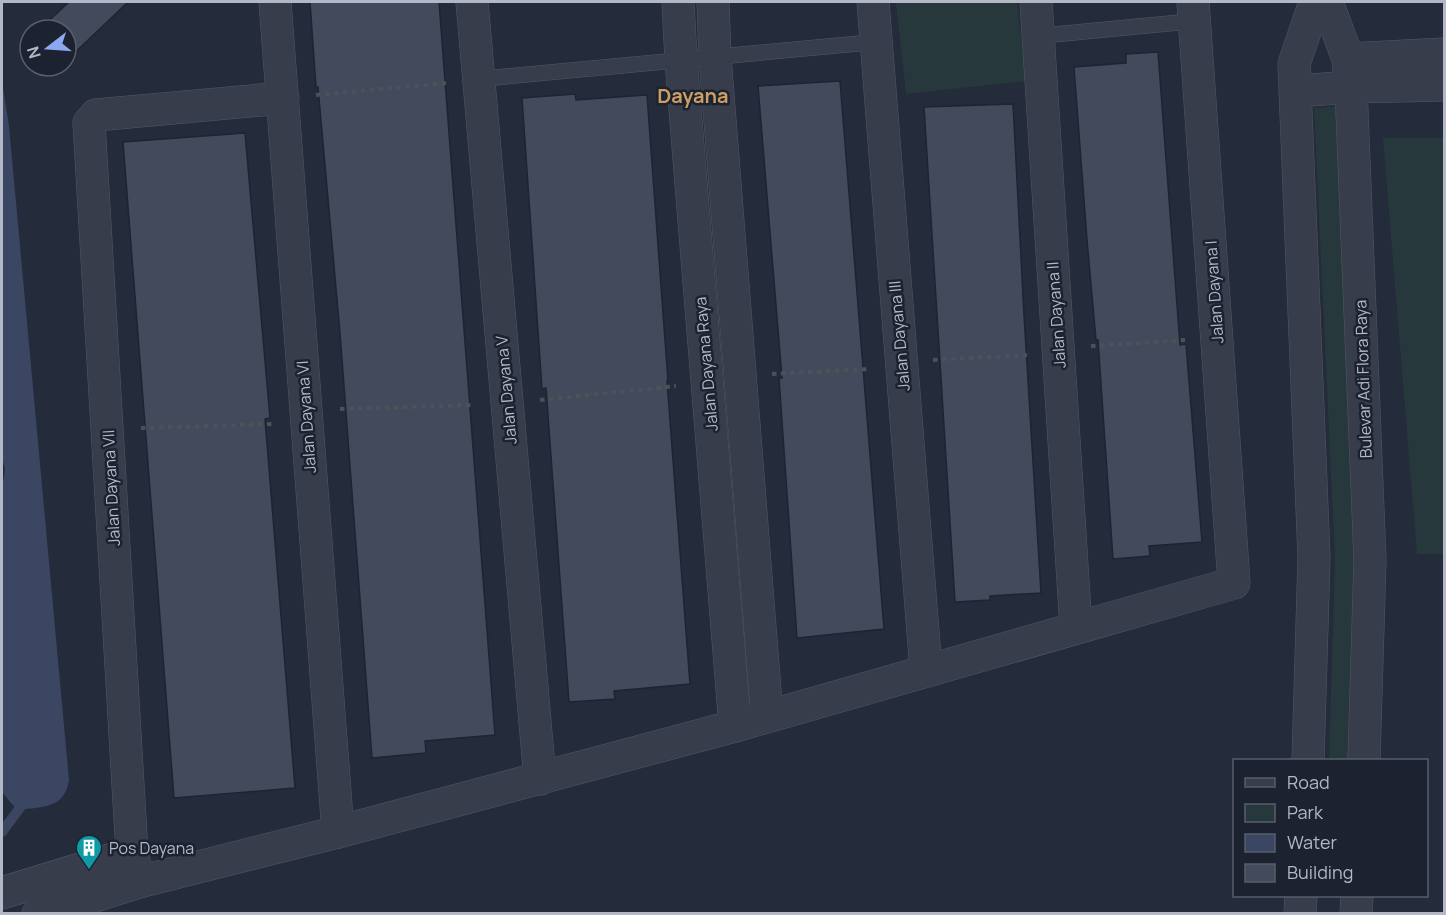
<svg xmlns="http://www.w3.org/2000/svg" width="1446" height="915" viewBox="0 0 1446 915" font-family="Manrope,sans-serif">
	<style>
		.green { fill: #27383c }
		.water { fill: #3a4662 }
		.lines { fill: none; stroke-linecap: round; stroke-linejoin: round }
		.stream { stroke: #3a4662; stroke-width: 10 }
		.building { fill: #434a5b; stroke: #1e2431; stroke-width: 1.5 }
		.lane-casing { stroke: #525865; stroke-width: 16 }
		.street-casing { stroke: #525865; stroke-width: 33 }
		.path { stroke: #45555a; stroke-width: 4; stroke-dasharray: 4.5 4.5; stroke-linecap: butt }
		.lane { stroke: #373d4a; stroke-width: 15 }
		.street { stroke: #373d4a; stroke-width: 32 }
		.labels { text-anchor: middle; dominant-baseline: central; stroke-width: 5; stroke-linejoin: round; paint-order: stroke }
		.street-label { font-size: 16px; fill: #b2b8c6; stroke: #1c222f }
		.poi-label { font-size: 16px; fill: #b2b8c6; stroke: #1c222f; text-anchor: start }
		.quarter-label { font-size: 20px; font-weight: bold; fill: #cd9e66; stroke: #1c222f }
	</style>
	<rect width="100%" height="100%" fill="#242b3a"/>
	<!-- green -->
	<g class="green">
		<path d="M896,2h121l9,79 -120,13z"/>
		<path d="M1336,106l18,453 -6,201h-19l6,-199 -21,-453z"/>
		<path d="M1383,138h61v416h-27z"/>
	</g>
	<!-- water -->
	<path class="water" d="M2,81l7,45 60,654c-4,29 -28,27 -52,30l-15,-18v-303l3,-20 -3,-11z"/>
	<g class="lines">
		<!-- stream -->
		<path class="stream" d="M2,832l23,-31"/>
	</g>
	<!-- building -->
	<g class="building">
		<path d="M69,2h59l-62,59v-31h-27z"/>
		<path d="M310,2h129l56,733 -70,6 1,12 -54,5 -32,-425 -22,-246h-2z"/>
		<path d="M1158,52l22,293 6,-1 16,198 -53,4 1,10 -37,3 -15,-219h-2l-9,-100 -13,-173 52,-4v-9z"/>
		<path d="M840,81l44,548 -87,9 -18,-260h3l-24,-292z"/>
		<path d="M575,94l1,6 71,-5 21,286h-1l23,303 -76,7 1,8 -46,3 -23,-314 -4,1 -20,-291z"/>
		<path d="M1013,104l11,211 17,278 -51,3v4l-35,2 -31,-495z"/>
		<path d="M245,133l25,285 -5,1 30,369 -121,10 -51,-656z"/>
	</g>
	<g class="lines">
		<defs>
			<g id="lane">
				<path d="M1038,36l157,-15"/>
				<path d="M479,79l396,-37"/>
			</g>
			<g id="street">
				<path d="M275,2l63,830"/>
				<path d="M472,2l68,777"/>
				<path d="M678,2l3,58 54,666"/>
				<path d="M713,2l2,55 52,659"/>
				<path d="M873,2l53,668"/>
				<path d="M1036,2l40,626"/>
				<path d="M1327,2l21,57 3,28 19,473 -6,200"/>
				<path d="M1348,59l96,-5"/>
				<path d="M1297,91l54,-4 93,-2"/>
				<path d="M1308,760l6,-203 -20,-493 21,-62"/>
				<path d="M132,853l-43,-730 7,-8 187,-17"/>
				<path d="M139,882l199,-50 397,-106 499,-143 -41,-581"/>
				<path d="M2,893l130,-40 7,29 -101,32"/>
				<path d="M1300,914l1,-18"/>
				<path d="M1356,914l1,-18"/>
			</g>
		</defs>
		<!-- lane casing -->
		<use href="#lane" class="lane-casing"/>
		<!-- street casing -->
		<use href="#street" class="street-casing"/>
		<!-- path -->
		<g class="path">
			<path d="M316,95l130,-12"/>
			<path d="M1091,346l94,-6"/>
			<path d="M933,360l94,-5"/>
			<path d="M772,374l97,-5"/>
			<path d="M540,400l136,-14"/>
			<path d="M340,409l133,-4"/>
			<path d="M141,428l133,-4"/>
		</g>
		<!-- lane -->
		<use href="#lane" class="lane"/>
		<!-- street -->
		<use href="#street" class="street"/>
	</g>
	<!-- icons -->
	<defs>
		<symbol id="building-pin" viewBox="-11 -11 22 30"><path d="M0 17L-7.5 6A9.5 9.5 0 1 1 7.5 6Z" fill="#0f9aa8" stroke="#1c222f"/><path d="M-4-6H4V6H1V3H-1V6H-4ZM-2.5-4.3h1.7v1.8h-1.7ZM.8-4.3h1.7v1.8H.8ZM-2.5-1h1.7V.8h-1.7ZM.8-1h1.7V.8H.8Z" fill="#fff"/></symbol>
	</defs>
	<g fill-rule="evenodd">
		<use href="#building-pin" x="74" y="833" width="30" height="40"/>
	</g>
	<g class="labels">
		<!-- street labels -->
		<g class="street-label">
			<text transform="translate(1214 292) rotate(-94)">Jalan Dayana I</text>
			<text transform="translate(1056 315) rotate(-94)">Jalan Dayana II</text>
			<text transform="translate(899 336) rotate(-95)">Jalan Dayana III</text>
			<text transform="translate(706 364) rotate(-95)">Jalan Dayana Raya</text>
			<text transform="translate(1363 379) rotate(-92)">Bulevar Adi Flora Raya</text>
			<text transform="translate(506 390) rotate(-95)">Jalan Dayana V</text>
			<text transform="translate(306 417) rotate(-94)">Jalan Dayana VI</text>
			<text transform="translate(111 488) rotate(-93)">Jalan Dayana VII</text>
		</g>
		<!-- poi labels -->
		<g class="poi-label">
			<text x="109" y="848">Pos Dayana</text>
		</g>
		<!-- quarter labels -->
		<g class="quarter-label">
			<text x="693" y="95">Dayana</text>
		</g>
	</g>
	<!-- border -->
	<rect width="1446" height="915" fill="none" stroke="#b2b8c6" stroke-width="6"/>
	<!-- legend -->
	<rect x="1233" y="759" width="195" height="138" fill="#1c222f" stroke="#585e6b" stroke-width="1.5"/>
	<rect x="1245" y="778" width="30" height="9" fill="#373d4a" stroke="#585e6b" stroke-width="1.5"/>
	<text x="1287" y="789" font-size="18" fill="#b2b8c6">Road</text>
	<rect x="1245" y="804" width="30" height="18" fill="#27383c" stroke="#585e6b" stroke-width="1.5"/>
	<text x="1287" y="819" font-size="18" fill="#b2b8c6">Park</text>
	<rect x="1245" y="834" width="30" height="18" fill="#3a4662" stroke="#585e6b" stroke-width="1.5"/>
	<text x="1287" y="849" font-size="18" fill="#b2b8c6">Water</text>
	<rect x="1245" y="864" width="30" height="18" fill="#434a5b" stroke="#585e6b" stroke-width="1.5"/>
	<text x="1287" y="879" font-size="18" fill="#b2b8c6">Building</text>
	<!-- north arrow -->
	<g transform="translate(48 48) rotate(253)"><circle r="28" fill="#1c222f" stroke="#585e6b" stroke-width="1.5"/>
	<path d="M0-4.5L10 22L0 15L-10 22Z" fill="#8ca8f1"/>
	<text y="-9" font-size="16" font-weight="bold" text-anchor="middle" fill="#b2b8c6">N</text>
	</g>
</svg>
